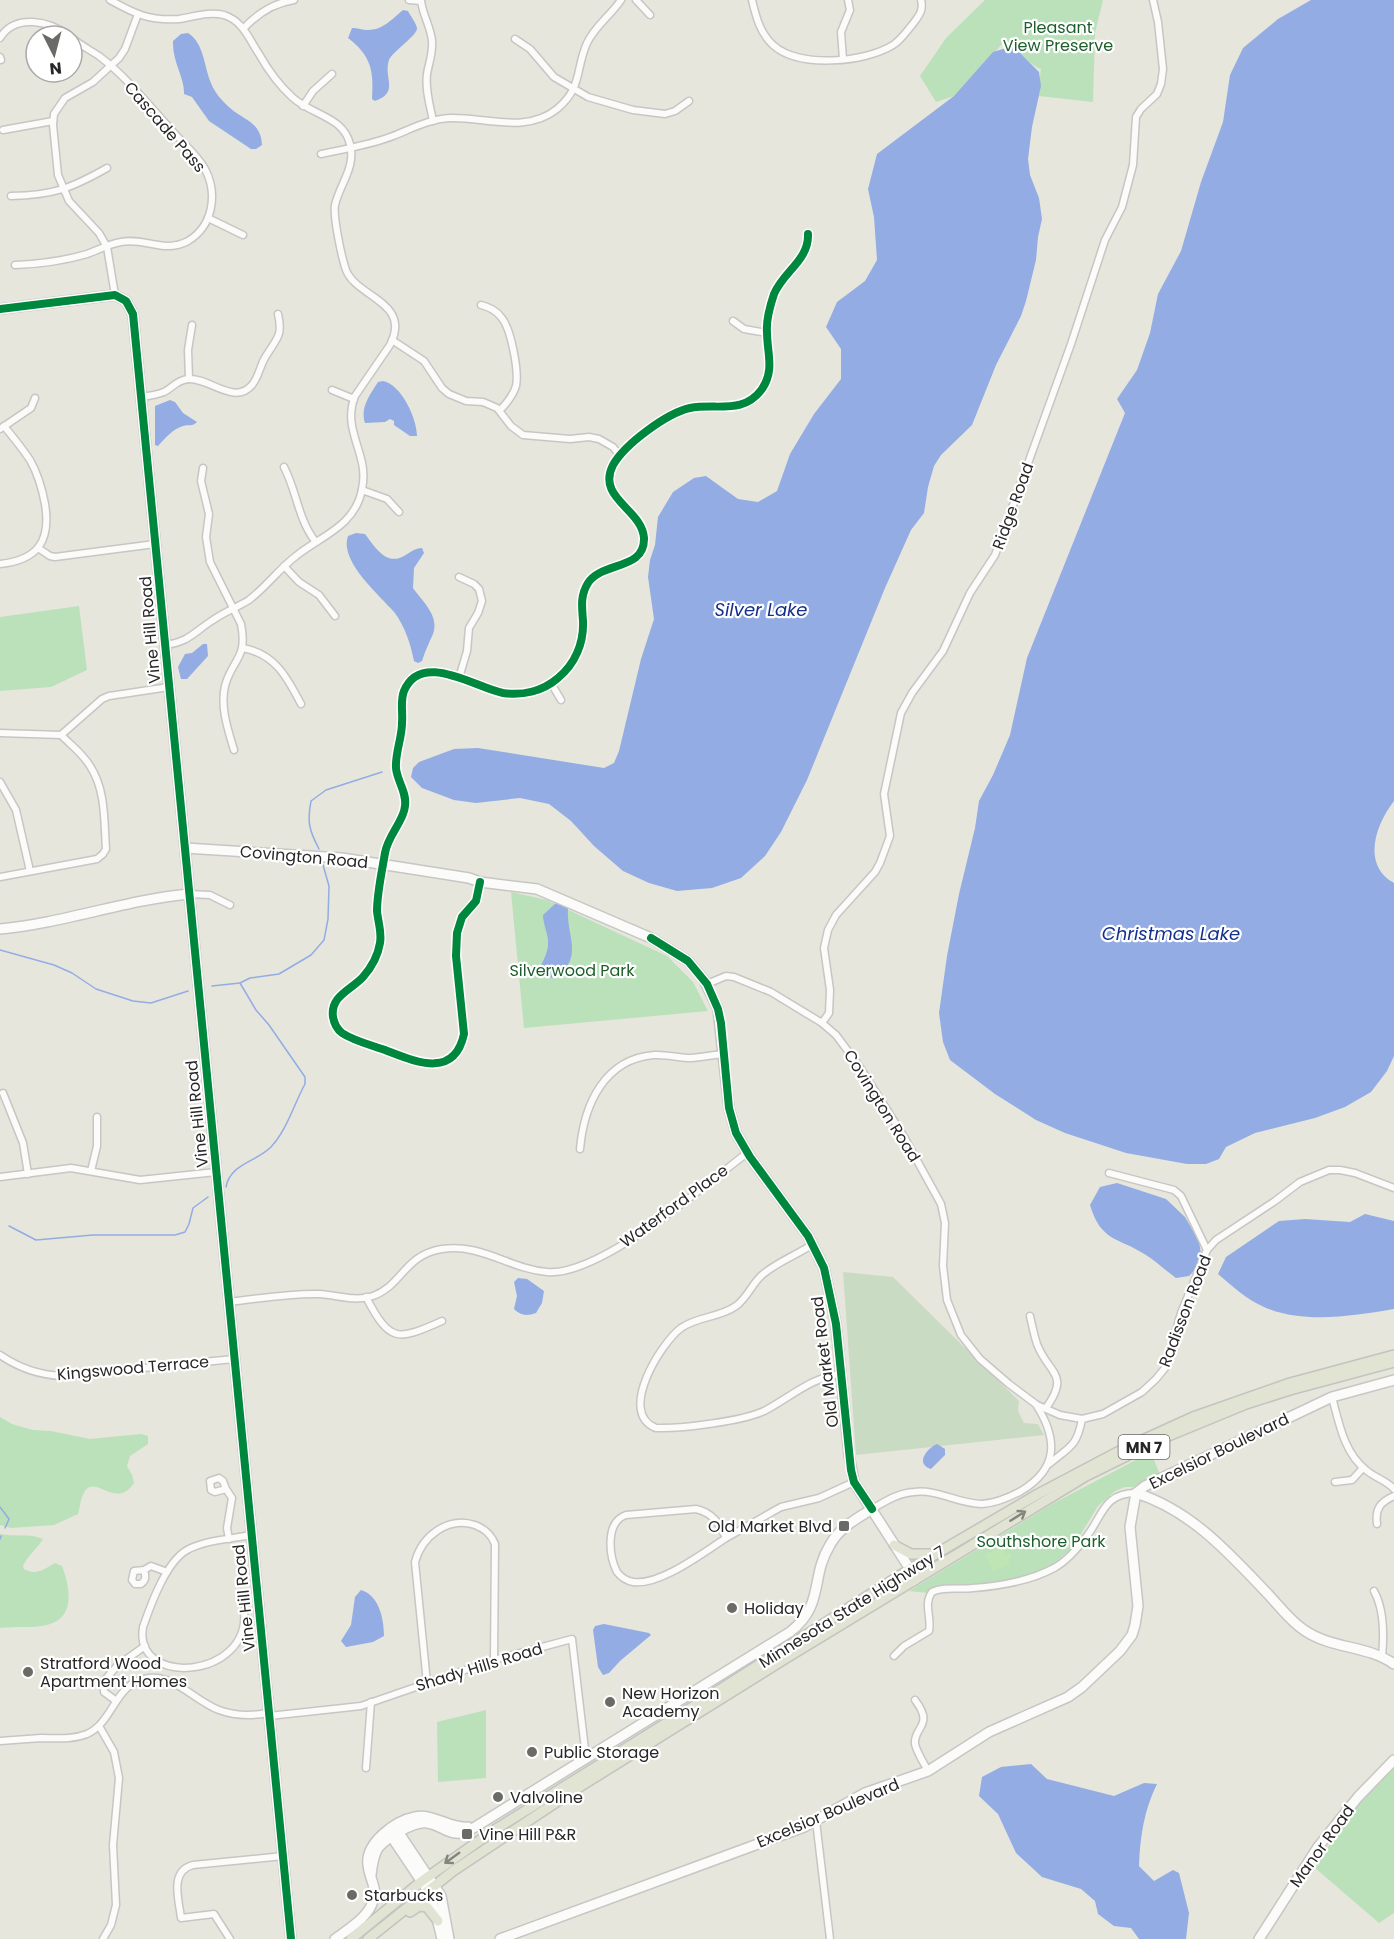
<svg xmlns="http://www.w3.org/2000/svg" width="1394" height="1939" viewBox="0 0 1394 1939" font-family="Poppins,sans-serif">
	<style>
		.green { fill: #bbe1ba }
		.cemetery { fill: #cadbc4 }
		.pitch { fill: #bfe5b4 }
		.water { fill: #93ace3 }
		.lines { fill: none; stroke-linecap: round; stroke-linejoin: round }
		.stream { stroke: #93ace3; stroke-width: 1.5 }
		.street-casing { stroke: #c7c6c5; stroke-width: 9 }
		.secondary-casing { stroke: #c7c6c5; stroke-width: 12 }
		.primary-casing { stroke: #c3c3bf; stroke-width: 12 }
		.street { stroke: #fbfbfa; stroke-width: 6 }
		.secondary { stroke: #fbfbfa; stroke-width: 9 }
		.primary { stroke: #e1e3d3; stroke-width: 9 }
		.cycleway-casing { stroke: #fff; stroke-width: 11 }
		.cycleway { stroke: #00873e; stroke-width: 8 }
		.oneway { stroke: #84857d }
		.poi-dot { fill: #6a6a66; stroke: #fff; stroke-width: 2 }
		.labels { text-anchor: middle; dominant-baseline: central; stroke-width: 4.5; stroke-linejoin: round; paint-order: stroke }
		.shield { fill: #fff; stroke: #686868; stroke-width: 1.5 }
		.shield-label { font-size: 15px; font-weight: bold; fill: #272727 }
		.park-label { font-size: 16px; fill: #1d5e2c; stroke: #fff }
		.street-label { font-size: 16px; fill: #272727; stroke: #fff }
		.poi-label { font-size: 16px; fill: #272727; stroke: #fff; text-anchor: start }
		.water-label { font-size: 18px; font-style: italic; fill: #152f8d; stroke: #fff }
	</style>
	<rect width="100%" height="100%" fill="#e6e6dc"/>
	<!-- green -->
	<g class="green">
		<path d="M985,0h118l-8,33 -2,69 -54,-6c2,-9 0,-18 2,-27 -15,-6 -22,-21 -38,-26l-49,53 -18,6 -16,-26 26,-38z"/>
		<path d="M79,606l8,64 -36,17 -51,4v-74z"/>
		<path d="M511,892l36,8 120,56 26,26 15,29 -184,17z"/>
		<path d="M0,1417l12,7 21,6 18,1 39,8 51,-5 7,2v8l-18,12 -3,10 5,9 2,8c-18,27 -38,-8 -49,8 -4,5 -5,16 -7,23l-24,11 -43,3 -11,-3z"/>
		<path d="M1151,1452l9,23 -27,12h-8l-10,4 -17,15 -25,41 -23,20 -18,7 -35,9 -69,10 -19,-2 143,-87z"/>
		<path d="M0,1534c13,3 31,-1 43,5 -6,10 -15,16 -20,27l1,3c13,7 20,0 31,-6l7,3c9,24 14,55 -20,60 -13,2 -28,0 -42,2z"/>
		<path d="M486,1710v68l-48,4 -1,-60z"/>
		<path d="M1394,1768v145l-15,10 -65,-56 46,-65z"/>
	</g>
	<!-- cemetery -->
	<path class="cemetery" d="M843,1272l50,5 126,124 -1,10 6,12 14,1 6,11 -188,20z"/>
	<!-- pitch -->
	<path class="pitch" d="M1002,1547l4,8 4,-2 2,4 -4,2 2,5 -17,7 -8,-16z"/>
	<!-- water -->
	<g class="water">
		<path d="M1311,0h83v801c-18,23 -33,64 0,82v173l-7,15 -16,21 -26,15 -30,11 -60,15 -29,14 -7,12 -13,5h-19l-61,-11 -61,-20 -29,-13 -41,-26 -45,-34 -7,-18 -4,-29 8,-57 12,-62 16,-66 4,-27 14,-26 17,-40 17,-77 98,-245 -8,-14 20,-29 13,-37 8,-39 23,-43 20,-69 22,-60 7,-47 13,-27 35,-29z"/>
		<path d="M403,10l5,1c2,4 8,12 9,17 1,7 -24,23 -28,32 -6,18 11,32 -14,41l-3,-2c2,-29 -1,-43 -24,-61l4,-10c6,0 10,2 16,2 15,0 24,-11 35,-20z"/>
		<path d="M188,33c16,10 16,33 23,50 3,9 12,19 19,25 15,13 31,14 32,37l-6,4h-5l-42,-28 -17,-24 -8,-3c1,-16 -12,-32 -11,-53l8,-7z"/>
		<path d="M1013,46l26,26 2,14 -9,41 -4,32 2,16 9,23 3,21 -4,18 -2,23 -10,41 -5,15 -25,49 -24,60 -31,30 -7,11 -6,21 -4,26 -13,17 -26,58 -78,192 -26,52 -16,24 -24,22 -29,10 -35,3 -28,-8 -26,-12 -29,-25 -23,-25 -22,-17 -29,-6 -44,5 -22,-3 -32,-12 -11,-11 2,-9 6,-6 35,-13 24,-1 126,20 10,-5 5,-12 22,-92 13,-40 -6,-42 2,-17 5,-15 3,-28 15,-25 21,-14 12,-2 32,23 20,3 19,-11 13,-37 24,-40 27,-35v-30l-15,-22 11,-25 28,-21 12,-21 -3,-43 -6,-28 9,-35 77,-58 39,-44z"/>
		<path d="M383,381c19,4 34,38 34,55h-7l-16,-11v-4l-4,-2 -5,3 -20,1c-5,-16 5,-28 13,-41z"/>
		<path d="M170,400l5,2 8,11 14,9c-5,5 -8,2 -14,4 -10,3 -18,12 -25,20l-3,-1v-39z"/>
		<path d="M356,533l9,1c10,13 21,32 39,22 7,-4 11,-8 18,-8l2,5 -10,15 -1,20c9,13 27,28 20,46 -4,9 -8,17 -11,27l-4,2 -4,-2c-3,-16 -9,-34 -19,-48 -14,-17 -56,-51 -47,-77z"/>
		<path d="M203,644h4l1,12 -21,23h-6l-3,-12 7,-13 7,-1z"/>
		<path d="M556,903l12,5c-2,29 17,49 -13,70l-10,-1 -6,-5c2,-10 9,-17 9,-28 1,-9 -5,-19 -5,-29z"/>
		<path d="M1117,1183l49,16 19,18 14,24 2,13 -6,16 -6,6 -13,2c-10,-7 -19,-16 -30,-23 -28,-18 -45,-13 -56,-50l10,-18z"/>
		<path d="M1365,1214l29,7v88c-41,7 -91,15 -130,-2 -18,-8 -32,-21 -46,-33l8,-17 53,-36 26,-2 45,3z"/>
		<path d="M518,1278l9,1 17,12 -2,12 -6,10c-9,3 -15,3 -22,-4l3,-13 -3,-14z"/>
		<path d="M937,1444l8,5v6l-14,14c-16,-5 -5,-20 6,-25z"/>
		<path d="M361,1590c18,5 23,29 23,46l-11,6 -27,5 -5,-6 10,-16 4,-28z"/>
		<path d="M604,1624l45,9 2,2 -31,26 -11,12 -6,2 -5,-8 -5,-37 2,-4z"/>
		<path d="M1031,1764l16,15 67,17 30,-13 13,1c-13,26 -17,53 -18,82l15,15 19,-11 6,3 10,40 -3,26h-47l-8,-11 -17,-2 -16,-12 -3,-13 -14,-12 -39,-12 -26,-24 -18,-39 -19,-18 3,-19 19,-10z"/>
	</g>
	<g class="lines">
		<!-- stream -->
		<g class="stream">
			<path d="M319,849c-10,-19 -12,-27 -8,-48l15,-11 56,-18"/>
			<path d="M0,950l54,15 18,8 24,16 37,12 18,2 37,-12"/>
			<path d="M212,986l28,-3 10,-5 29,-4 32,-19 13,-15 4,-21 1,-33 -6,-21"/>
			<path d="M226,1187c4,-23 30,-25 45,-40 16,-17 23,-43 34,-63v-7l-36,-52 -13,-15 -16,-27"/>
			<path d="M9,1226l27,14 57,-5h82l10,-3 4,-8 4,-16 15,-11"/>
			<path d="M0,1507l9,12 -4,9"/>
			<path d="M0,1539l1,-3"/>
		</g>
		<defs>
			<g id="street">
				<path d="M110,0c25,14 39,21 69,19 14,-2 30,-8 45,-4 19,6 25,24 35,39 9,16 20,31 33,43 19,18 51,19 58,47 6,24 -10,39 -15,61 -2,11 6,49 10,62 8,31 68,33 45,78l-35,51c-14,35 15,58 7,93 -2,12 -9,24 -17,32 -14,14 -33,22 -49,35 -17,13 -30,31 -47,44 -11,7 -25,12 -36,20 -19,12 -24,22 -48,25"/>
				<path d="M409,0l12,1"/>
				<path d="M421,0c1,14 10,27 11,41 1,12 -3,21 -5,33 -2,16 3,31 6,47"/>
				<path d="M636,0l14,15"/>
				<path d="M752,0c4,17 8,33 21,45 26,24 93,17 120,0 8,-5 13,-13 19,-20 6,-8 12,-14 9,-25"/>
				<path d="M244,28c13,-14 30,-25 50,-28"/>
				<path d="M0,38c15,-25 50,-17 69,-2"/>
				<path d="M515,39l15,10 24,28 34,20 45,13 32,4 10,-3 14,-10"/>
				<path d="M0,57l1,3"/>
				<path d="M843,59l-2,-27 9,-22 -2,-10"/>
				<path d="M303,106l10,-15 19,-17"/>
				<path d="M3,130l50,-9"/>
				<path d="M321,154c24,-5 49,-9 72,-18 18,-7 36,-17 57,-18 35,-1 76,16 107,-9 26,-22 18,-39 30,-66 8,-17 24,-28 34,-43"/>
				<path d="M11,196c42,-1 59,-7 96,-28"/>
				<path d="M208,218l35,17"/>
				<path d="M15,265c25,-1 48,-4 72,-11 11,-4 22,-10 34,-12 23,-5 43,12 67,-1 25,-15 30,-47 17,-72 -7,-13 -20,-24 -30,-35 -24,-26 -48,-57 -76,-78 -9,-6 -19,-11 -27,-18"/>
				<path d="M115,295l-8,-48 -8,-14 -30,-32 -11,-26 -5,-50 1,-11 11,-16 28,-16 26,-24 6,-9 13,-35"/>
				<path d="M481,305c8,2 15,5 20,12 10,11 18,54 15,69 -3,10 -9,17 -16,24"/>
				<path d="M733,321l11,8 23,4"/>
				<path d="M392,340l32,21 18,27 7,6 17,7 17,1 14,6 14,18 12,9 47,4 19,-2 10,2 14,8 7,9"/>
				<path d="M189,379l-1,-29 4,-25"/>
				<path d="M332,390l22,9"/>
				<path d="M141,397c8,-1 15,-2 23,-5 8,-4 13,-12 24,-13 21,-2 46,27 64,6 7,-8 8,-20 14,-29 11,-18 17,-20 12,-42"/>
				<path d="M0,429l31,-21 4,-10"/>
				<path d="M284,467c13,25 14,52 31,74"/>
				<path d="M203,468l-2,13 8,33 -3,23 4,25 31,62c7,35 -9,35 -16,62 -5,21 3,44 9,64"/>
				<path d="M362,490l25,9 12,13"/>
				<path d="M38,548l12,8 5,1 100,-13"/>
				<path d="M0,564c38,-4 51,-23 45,-60 -3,-16 -7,-30 -15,-44 -8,-12 -17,-23 -26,-34"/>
				<path d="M284,566l15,16 20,13 16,21"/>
				<path d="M243,648c32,6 44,29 58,56"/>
				<path d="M459,678l8,-27 2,-23 9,-15 4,-12 -3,-12 -5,-5 -15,-7"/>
				<path d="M551,683l10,17"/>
				<path d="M0,733l61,2 41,-36 7,-3 60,-9"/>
				<path d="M0,782l16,28 14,61"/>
				<path d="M0,877l97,-18 6,-5 3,-5c-2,-27 0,-59 -16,-83 -7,-12 -19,-21 -29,-31"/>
				<path d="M480,882l-4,19 -14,16 -5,16 -1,23 8,78c-10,46 -50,27 -79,16 -14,-5 -31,-9 -43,-17 -5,-4 -8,-10 -9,-16 -3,-21 18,-27 30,-40 8,-9 15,-22 17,-34 2,-11 -2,-21 -3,-32 0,-18 5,-40 8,-58 3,-18 19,-32 20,-47 2,-14 -8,-25 -9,-38 -1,-15 6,-30 6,-45 1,-11 -2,-22 2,-32 17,-41 72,-3 99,2 20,3 40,-2 55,-15 17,-14 26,-35 25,-57 -1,-14 -3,-25 5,-38 14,-22 57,-12 56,-45 -2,-29 -48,-40 -31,-73 12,-21 54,-52 77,-57 27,-5 53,7 72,-19 13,-19 5,-36 5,-57 -1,-12 3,-26 7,-38 10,-23 35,-34 34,-60"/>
				<path d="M189,894l21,1 20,10"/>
				<path d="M707,984l19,-8 8,1 37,15 51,31 14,12 23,31 44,69 38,69 4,19 -2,43 4,34 14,35 19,24 29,25 28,21 23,10 22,4 21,-5 39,-22 14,-13 9,-11 16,-55 26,-63 9,-10 59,-39 25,-19 29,-12h11l15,3 39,15"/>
				<path d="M822,1023l7,-10 1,-23 -6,-42 4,-18 8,-15 39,-43 5,-9 10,-27 -6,-42 17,-81 11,-20 31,-42 27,-58 25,-38 76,-211 34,-104 17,-33 11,-42 3,-48 5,-8 16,-15 4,-10 2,-15 -5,-47 -5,-22"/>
				<path d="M3,1093l20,50 5,31"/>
				<path d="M580,1149c4,-44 24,-90 74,-94 12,-1 25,3 37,3 11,-1 22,-3 33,-4"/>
				<path d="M91,1171l6,-25v-29"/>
				<path d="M1109,1173l65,17 7,6 26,54"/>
				<path d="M0,1177l71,-9 69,12 76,-8"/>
				<path d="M813,1244c-16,11 -36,18 -51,31 -10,9 -15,23 -26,31 -17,12 -38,10 -55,22 -20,15 -64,85 -25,100 24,1 89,-7 110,-18 26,-14 46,-33 75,-36"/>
				<path d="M366,1297c24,46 31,44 76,24"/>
				<path d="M228,1302c30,-3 61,-9 91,-8 19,1 35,8 54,2 30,-11 31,-41 69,-47 39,-6 68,20 105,23 52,5 158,-87 200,-119"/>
				<path d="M1030,1316c2,9 4,19 7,28 11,30 34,29 9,64"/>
				<path d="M0,1355c19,13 38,20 62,21l172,-17"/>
				<path d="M1332,1397c7,26 12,56 34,73 9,8 20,10 28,19"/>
				<path d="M1049,1464c20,-17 28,-17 33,-45"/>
				<path d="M1335,1482l17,-2 11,-12"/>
				<path d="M226,1489l-3,-8 -4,-3 -9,3 1,9 4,2 11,-3 6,9 -5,30 2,11"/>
				<path d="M696,1509c17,4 23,14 30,29 -22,14 -66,48 -93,44 -6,-1 -12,-5 -16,-10 -8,-16 -12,-50 9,-57z"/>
				<path d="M872,1509c14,-8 26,-16 42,-17 24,-3 44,12 68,12 14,-1 26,-6 39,-13 37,-22 37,-51 16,-85"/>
				<path d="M1377,1524c-2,-15 3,-22 17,-28"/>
				<path d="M726,1538l55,-31 38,-9 35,-16"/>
				<path d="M144,1570l-10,1 -2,9 3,4h6c5,-4 5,-7 3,-14l7,-4 16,6"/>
				<path d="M1374,1591c10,18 10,45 8,65"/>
				<path d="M244,1611c7,68 -111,77 -101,16 8,-23 23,-65 44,-77 18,-10 44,-11 64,-15"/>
				<path d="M894,1656l10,-10 25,-15c3,-13 -6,-27 3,-39 12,-6 27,-2 41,-4 26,-2 57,-7 81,-20 13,-7 24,-20 33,-32 16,-21 17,-43 49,-43"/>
				<path d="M427,1683l-12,-121c7,-26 33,-46 60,-37 10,4 16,9 20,19l-1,116"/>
				<path d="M115,1700l-11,-8 -1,-10 14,-16 28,-20"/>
				<path d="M915,1700c20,26 -2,27 0,44 2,9 9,19 13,27"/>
				<path d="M269,1716l92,-10 133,-46 78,-21 14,119"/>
				<path d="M99,1726l15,26 5,26 -6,67 3,60 -5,20 -8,14"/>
				<path d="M0,1741c14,-1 28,-2 41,-3 15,0 31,2 46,-4 28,-13 27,-52 62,-56 26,-3 46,23 70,32 16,6 33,6 49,3"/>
				<path d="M366,1768l5,-66"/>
				<path d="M816,1821l14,118"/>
				<path d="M230,1939l-16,-25 -33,4c-2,-18 -12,-47 12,-53l90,-9"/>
			</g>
			<g id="secondary">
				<path d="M0,309l115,-14 11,6 7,13 158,1625"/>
				<path d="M185,848l157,10 127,20 11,4 57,7 114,49 37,23 16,19 14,29 11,99 7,25 14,24 58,79 16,32 12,56 13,131 5,27 56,87 5,11"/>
				<path d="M0,929c64,-6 125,-29 189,-35"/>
				<path d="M1136,1493c54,17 91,58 129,98 13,13 24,29 39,39 27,19 63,15 90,34"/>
				<path d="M397,1830l44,66 8,43"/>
				<path d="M389,1833l39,58 7,19 7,29"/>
				<path d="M371,1875c1,-9 2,-19 7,-27 8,-10 36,-27 49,-25 16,2 21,14 40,9l323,-200c35,-27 20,-55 40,-87 9,-17 26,-26 42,-36"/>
				<path d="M335,1939c13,-10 33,-21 38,-38 5,-13 -4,-23 -5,-36 -3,-22 27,-44 47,-48 19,-4 34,12 53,10"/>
				<path d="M500,1939l304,-112 61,-34 63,-22 61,-39 79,-35 14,-10 38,-36 12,-16 3,-10 3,-19 -8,-79 6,-34 9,-7 187,-89 62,-17"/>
				<path d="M1259,1939l59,-92 40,-50 36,-37"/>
			</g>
			<g id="primary">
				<path d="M894,1545l17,9h21"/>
				<path d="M410,1912l9,-6 8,1 11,14"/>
				<path d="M351,1939l71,-58 74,-52 209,-130 205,-130 128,-75 89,-47 66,-30 97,-34 104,-28"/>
				<path d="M368,1939l85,-68 120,-80 215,-134 298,-181 75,-37 85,-35 44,-14 104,-28"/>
			</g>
		</defs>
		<!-- street casing -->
		<use href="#street" class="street-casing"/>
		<!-- secondary casing -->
		<use href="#secondary" class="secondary-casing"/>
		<!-- primary casing -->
		<use href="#primary" class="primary-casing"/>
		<!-- street -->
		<use href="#street" class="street"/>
		<!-- secondary -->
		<use href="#secondary" class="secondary"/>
		<!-- primary -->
		<use href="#primary" class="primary"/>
		<defs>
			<g id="cycleway">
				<path d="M0,309l115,-14 11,6 7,13 158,1625"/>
				<path d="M480,882l-4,19 -14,16 -5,16 -1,23 8,78c-10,46 -50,27 -79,16 -14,-5 -31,-9 -43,-17 -5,-4 -8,-10 -9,-16 -3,-21 18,-27 30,-40 8,-9 15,-22 17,-34 2,-11 -2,-21 -3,-32 0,-18 5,-40 8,-58 3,-18 19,-32 20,-47 2,-14 -8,-25 -9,-38 -1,-15 6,-30 6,-45 1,-11 -2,-22 2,-32 17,-41 72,-3 99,2 20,3 40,-2 55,-15 17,-14 26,-35 25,-57 -1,-14 -3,-25 5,-38 14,-22 57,-12 56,-45 -2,-29 -48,-40 -31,-73 12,-21 54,-52 77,-57 27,-5 53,7 72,-19 13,-19 5,-36 5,-57 -1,-12 3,-26 7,-38 10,-23 35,-34 34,-60"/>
				<path d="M651,938l37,23 19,23 11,25 3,14 8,85 7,25 14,24 58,79 16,32 12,56 15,146 3,12 18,27"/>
			</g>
		</defs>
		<!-- cycleway casing -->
		<use href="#cycleway" class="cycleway-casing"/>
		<!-- cycleway -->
		<use href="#cycleway" class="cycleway"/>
	</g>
	<!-- one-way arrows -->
	<defs><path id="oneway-shaft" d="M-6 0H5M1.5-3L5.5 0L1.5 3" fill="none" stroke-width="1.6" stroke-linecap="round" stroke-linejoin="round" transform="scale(1.5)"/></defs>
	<g class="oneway">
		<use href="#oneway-shaft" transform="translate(1018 1516) rotate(-32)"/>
		<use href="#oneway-shaft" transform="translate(452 1858) rotate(144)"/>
	</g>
	<!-- markers -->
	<g class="poi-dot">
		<rect x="838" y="1520" width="12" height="12" rx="3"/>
		<circle cx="732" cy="1608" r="6"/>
		<circle cx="28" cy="1672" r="6"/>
		<circle cx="610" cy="1702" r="6"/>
		<circle cx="532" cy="1752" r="6"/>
		<circle cx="498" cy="1797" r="6"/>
		<rect x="461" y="1828" width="12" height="12" rx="3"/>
		<circle cx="352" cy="1895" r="6"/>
	</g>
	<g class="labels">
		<!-- shield labels -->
		<rect class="shield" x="1118.5" y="1435" width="51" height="24" rx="4.5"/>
		<g class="shield-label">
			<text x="1144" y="1447">MN 7</text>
		</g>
		<!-- park labels -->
		<g class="park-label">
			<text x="1058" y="27">Pleasant<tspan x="1058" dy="18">View Preserve</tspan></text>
			<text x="572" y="970">Silverwood Park</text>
			<text x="1041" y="1541">Southshore Park</text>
		</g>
		<!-- street labels -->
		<g class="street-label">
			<text transform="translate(165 127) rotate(49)">Cascade Pass</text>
			<text transform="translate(1013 506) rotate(-70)">Ridge Road</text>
			<text transform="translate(150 630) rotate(-95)">Vine Hill Road</text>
			<text transform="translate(304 857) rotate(5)">Covington Road</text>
			<text transform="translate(882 1106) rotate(58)">Covington Road</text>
			<text transform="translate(197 1114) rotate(-96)">Vine Hill Road</text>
			<text transform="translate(674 1206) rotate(-36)">Waterford Place</text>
			<text transform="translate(1185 1311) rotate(-69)">Radisson Road</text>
			<text transform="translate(825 1362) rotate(-97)">Old Market Road</text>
			<text transform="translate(133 1368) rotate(-5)">Kingswood Terrace</text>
			<text transform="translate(1219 1451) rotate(-26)">Excelsior Boulevard</text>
			<text transform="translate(244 1598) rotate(-96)">Vine Hill Road</text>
			<text transform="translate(852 1607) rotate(-32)">Minnesota State Highway 7</text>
			<text transform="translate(479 1667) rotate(-17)">Shady Hills Road</text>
			<text transform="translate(828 1813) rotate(-23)">Excelsior Boulevard</text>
			<text transform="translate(1322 1846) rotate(-54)">Manor Road</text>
		</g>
		<!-- poi labels -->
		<g class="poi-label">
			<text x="832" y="1526" text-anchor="end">Old Market Blvd</text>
			<text x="744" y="1608">Holiday</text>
			<text x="40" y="1663">Stratford Wood<tspan x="40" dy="18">Apartment Homes</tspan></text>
			<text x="622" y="1693">New Horizon<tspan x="622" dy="18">Academy</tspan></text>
			<text x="544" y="1752">Public Storage</text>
			<text x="510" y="1797">Valvoline</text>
			<text x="479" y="1834">Vine Hill P&amp;R</text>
			<text x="364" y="1895">Starbucks</text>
		</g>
		<!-- water labels -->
		<g class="water-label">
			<text x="761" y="609">Silver Lake</text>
			<text x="1171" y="933">Christmas Lake</text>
		</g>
	</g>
	<!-- north arrow -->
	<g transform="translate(54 54) rotate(174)"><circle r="28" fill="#ffffff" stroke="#a9a9a9" stroke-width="1.5"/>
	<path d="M0-4.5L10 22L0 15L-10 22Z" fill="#6a6a66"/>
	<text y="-9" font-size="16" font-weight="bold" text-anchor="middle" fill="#272727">N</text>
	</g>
</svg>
